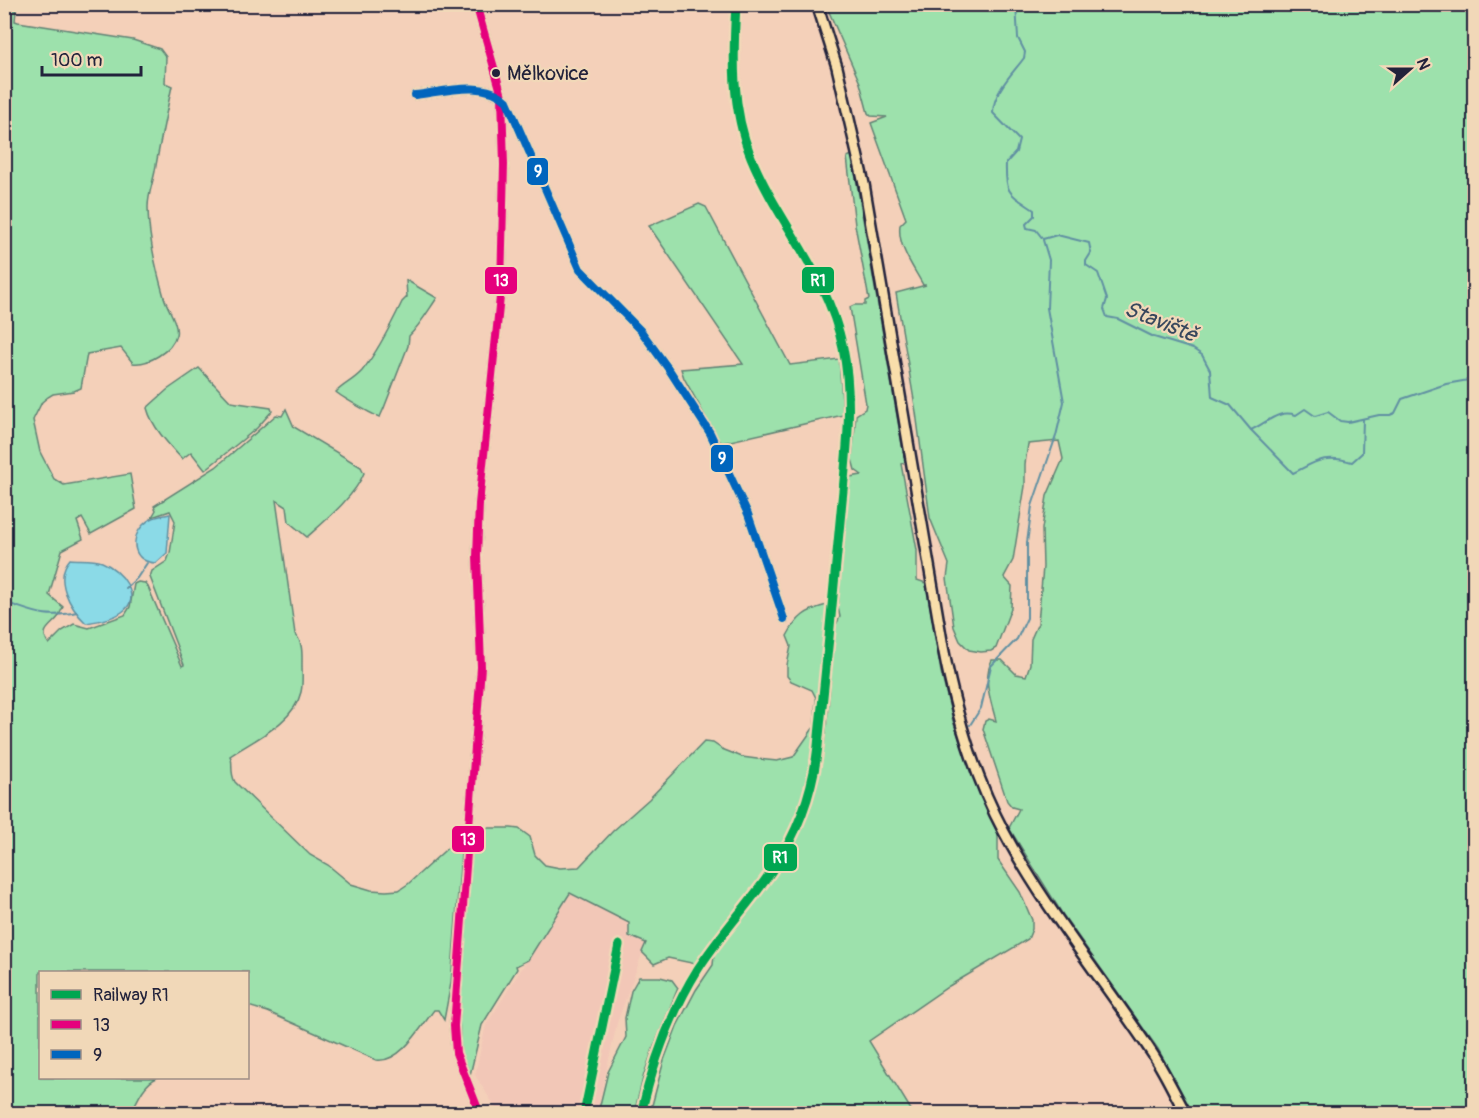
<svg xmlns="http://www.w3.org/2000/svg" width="1479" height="1118" viewBox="0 0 1479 1118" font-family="Pangolin,sans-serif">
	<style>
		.built { fill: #f2c7b7 }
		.green { fill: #9de1ac; stroke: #608274; stroke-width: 1.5 }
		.water { fill: #8bdae7; stroke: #6190a2; stroke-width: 1.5 }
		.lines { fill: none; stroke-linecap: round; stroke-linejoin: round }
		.stream { stroke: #6190a2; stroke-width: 2 }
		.minor-casing { stroke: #22223b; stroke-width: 11 }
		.major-casing { stroke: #22223b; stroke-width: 14 }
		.minor { stroke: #f1d8b8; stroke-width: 7 }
		.major { stroke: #f9deab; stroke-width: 9 }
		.bus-1-casing { stroke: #f1d8b8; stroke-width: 12 }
		.bus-2-casing { stroke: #f1d8b8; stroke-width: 12 }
		.bus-1 { stroke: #e5007d; stroke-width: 8 }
		.bus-2 { stroke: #0065bd; stroke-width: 8 }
		.rail-1-casing { stroke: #f1d8b8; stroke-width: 14 }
		.rail-1 { stroke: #00a651; stroke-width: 9 }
		.bus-dot { fill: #22223b; stroke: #f1d8b8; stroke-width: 2 }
		.labels { text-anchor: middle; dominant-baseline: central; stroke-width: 4.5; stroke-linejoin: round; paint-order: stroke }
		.bus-label { font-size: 20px; fill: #22223b; stroke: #f1d8b8; text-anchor: start }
		.water-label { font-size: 22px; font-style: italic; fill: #37475d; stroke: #f1d8b8 }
		.line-badge { stroke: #f1d8b8; stroke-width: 2 }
		.badge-label { font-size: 16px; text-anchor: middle; font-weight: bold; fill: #fff }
	</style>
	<rect width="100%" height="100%" fill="#f4d0b9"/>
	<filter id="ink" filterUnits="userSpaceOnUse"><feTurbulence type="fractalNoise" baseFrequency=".0167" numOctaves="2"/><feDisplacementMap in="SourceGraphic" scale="12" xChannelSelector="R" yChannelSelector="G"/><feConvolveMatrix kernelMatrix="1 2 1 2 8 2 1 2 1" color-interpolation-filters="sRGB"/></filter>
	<g filter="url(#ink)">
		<!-- built -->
		<g class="built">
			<path d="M731,5h9v84l10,49 19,44 53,92 18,44 8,31 5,29v56l-30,312 -2,21 -10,40 -13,31 -20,33 -49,64 -35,50 -26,54 -15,43 -6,31 -11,1 15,-59 24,-56 31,-50 64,-84 19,-32 13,-30 11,-58 30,-312v-54l-4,-28 -8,-30 -17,-43 -61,-105 -17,-50 -7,-52z"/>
			<path d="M570,892l59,31 17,20 -29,80 -20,90h-98l-24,-38 11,-50z"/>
		</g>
		<!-- green -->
		<g class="green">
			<path d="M826,5h648v1108h-83c-11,-8 -16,-6 -27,1l-171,-1 -35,-64 -95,-134 -54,-87 10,-19 -7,-2 -5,-6 -24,-72 2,-8 4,-2 7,2c-5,-20 -14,-42 -4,-61h10l14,14 10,2 4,-12 1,-25 7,-16 5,-56 -1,-38 5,-33 16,-37 -4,-18 -31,3 -3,20v22l-12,74 -9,17 8,9 -1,22 -15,40 -5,3 -10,1 -12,-2 -9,-9 -6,-14 -7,-49 2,-14 -19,-46 -14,-106 -20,-119 30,-8h-3c-9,-17 -26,-39 -23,-60l6,-6 -35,-96 16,-6 -16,-1 -3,-3 -8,-30z"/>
			<path d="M4,7l12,3 -1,11 3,1 115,18 27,9 6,8 -1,26 7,3c-6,28 -12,56 -17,85 -2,11 -7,24 -7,36 0,29 8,62 16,90 3,11 15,27 12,38 -4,16 -28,30 -43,28l-12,-15 -34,6 -6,34 -7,3 -21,3 -5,3 -6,5 -9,18 7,32 14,27 10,6 66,-11 6,35 -45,25 -9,-16 -5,3 6,18 -21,11 -13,45 14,12c0,0 -4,8 -4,9 -7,10 -21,14 -10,28l13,-13 12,-7 15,4 36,-13 5,-8 4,-23 4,-2 7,1 3,4 34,79 2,-1 -34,-88 2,-6 15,-10 3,-8 5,-32 -5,-10 -18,6 4,-7 -2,-4 62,-39 60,-52 6,1 4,-7 8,18 67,40 3,6c-9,23 -39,48 -57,64l-18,-15 -2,-15 -11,-7 19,134c8,8 7,20 7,30 0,9 1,20 -1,28 -7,31 -48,48 -71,64 4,6 -1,15 5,26l75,73 18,10 23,19 20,6 15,1 13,-1 9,-6 46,-42 9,-16 -12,157 -7,37 -6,-10h-4c-13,17 -34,54 -58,50l-108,-48 -20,-6v-34h-208v106h117c-13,5 -20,23 -26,35h-126z"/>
			<path d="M852,155l53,307 -4,2 16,86v30l9,3 15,89 12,49 25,69 20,44v26l22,32 12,28v9l-4,10 -79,47 -80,55 44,72h-263l14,-53 13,-34 19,-36 17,-25 1,-10c28,-39 62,-74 83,-116 32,-63 31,-142 38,-212l5,-10 -2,-10 10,-119 2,-11 12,-2 -7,-5 -3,-11 4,-44 9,-6 1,-5 -16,-97 4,-2h11v-4l4,-2 -14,-74 -8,-68z"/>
			<path d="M699,204l7,3 84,158 49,-6 4,56 -121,28 -4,-4 -34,-61 -3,-9 62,-5 -94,-138z"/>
			<path d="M406,280l31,18c-9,13 -17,27 -28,38l-1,10 -24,62 -4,9c-6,-1 -40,-21 -44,-25 8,-8 18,-12 26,-21 16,-20 29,-46 40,-69l5,-5z"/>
			<path d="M199,368l32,34 40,6 1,3 -15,17 -52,42 -14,-18 -9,7c-13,-14 -30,-32 -35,-51l20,-18z"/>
			<path d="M827,605l-14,140 -11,58 -13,30 -19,32 -74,99 -28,-6 -14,6 -12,-12 4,-9 -17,-7v-13l-59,-30 -42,67 -12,6 1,3 -35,56 -12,50 -9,-18 -2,-41 1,-36 14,-159 1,5 4,2h32l8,1 11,8 5,18 10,10 15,3 19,-1 34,-36 36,-32 55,-57 9,1 9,6 20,8 15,2 20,2 16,-4 21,-30 2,-29 -4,-8 -21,-9 -4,-5v-11l4,-19 -4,-10c10,-19 19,-26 40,-31z"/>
			<path d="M639,977h21l12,3 6,8 -24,58 -10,28 -10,39h-36l10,-41 18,-35 -1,-19 6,-27z"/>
		</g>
		<!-- water -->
		<g class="water">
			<path d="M170,514l-3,39 -11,10c-23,-1 -27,-23 -13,-38 7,-8 17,-9 27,-11z"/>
			<path d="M70,559c10,1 23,0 32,3 18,7 42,35 20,50 -10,7 -24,9 -36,11 -16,-15 -33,-44 -16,-64z"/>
		</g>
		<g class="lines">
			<!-- stream -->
			<g class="stream">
				<path d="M1016,4l2,34 7,14 -1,6c-11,15 -31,34 -31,55l26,27 -3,12 -10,11c-1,31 3,30 28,47v6l-8,8 1,4 9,2 7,9 14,-4 32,8 2,10 -5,8v4l12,8 9,26 -3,10 3,8 11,2 36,18 39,12 9,6 8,15 2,27 18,8 21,25c16,-7 27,-21 45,-15l9,-6 10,7 13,-4 12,9 8,1 31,-7h11l5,-2 7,-14 44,-15 28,-5"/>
				<path d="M1473,380l1,9"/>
				<path d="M1251,430l42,43c24,-12 32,-19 59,-11l10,-9 1,-34"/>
				<path d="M126,588l11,-10 10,-15"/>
				<path d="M4,602c31,10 40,17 73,10"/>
				<path d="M970,725l11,-17 10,-42 26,-27 10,-21v-75l5,-37 24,-70 8,-34 -17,-94 2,-48 -6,-20"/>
			</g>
			<defs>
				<g id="minor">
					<path d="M476,4l26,92 2,69 -3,122 -22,217 -2,52 4,111 -27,359 2,27 24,61"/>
					<path d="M415,95c28,-3 69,-16 92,6l73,168 61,62 29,40 40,62 38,81 36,105"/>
				</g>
				<path id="major" d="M817,4l20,63 27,117 79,463c12,64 30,127 61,185 41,77 98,146 146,218 14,20 24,43 36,64"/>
			</defs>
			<!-- minor casing -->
			<use href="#minor" class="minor-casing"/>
			<!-- major casing -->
			<use href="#major" class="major-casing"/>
			<!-- minor -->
			<use href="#minor" class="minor"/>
			<!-- major -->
			<use href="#major" class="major"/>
			<defs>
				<path id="bus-1" d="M476,4l26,92 2,69 -3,122 -22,217 -2,52 4,111 -27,359 2,27 24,61"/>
				<path id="bus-2" d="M415,95c28,-3 69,-16 92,6l73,168 61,62 29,40 40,62 38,81 36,105"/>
			</defs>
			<!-- bus-1 casing -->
			<use href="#bus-1" class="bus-1-casing"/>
			<!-- bus-2 casing -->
			<use href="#bus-2" class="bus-2-casing"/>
			<!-- bus-1 -->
			<use href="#bus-1" class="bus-1"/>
			<!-- bus-2 -->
			<use href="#bus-2" class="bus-2"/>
			<defs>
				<g id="rail-1">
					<path d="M584,1114l35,-169"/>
					<path d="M641,1114c12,-52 29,-100 57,-145 23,-36 54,-68 77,-103 25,-37 38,-76 43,-120 8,-78 16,-157 23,-235 5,-54 13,-109 2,-163 -16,-76 -64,-123 -92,-191 -20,-49 -18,-101 -15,-153"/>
				</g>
			</defs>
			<!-- rail-1 casing -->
			<use href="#rail-1" class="rail-1-casing"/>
			<!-- rail-1 -->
			<use href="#rail-1" class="rail-1"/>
		</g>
	</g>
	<!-- markers -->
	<circle class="bus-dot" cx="496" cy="73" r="5"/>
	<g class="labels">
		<!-- bus labels -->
		<g class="bus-label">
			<text x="507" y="73">Mělkovice</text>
		</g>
		<!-- water labels -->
		<g class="water-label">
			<text transform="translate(1161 322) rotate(22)">Staviště</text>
		</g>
	</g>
	<g class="line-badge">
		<rect x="526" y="157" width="23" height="29" rx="6" fill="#0065bd"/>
		<rect x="801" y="266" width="34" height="28" rx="6" fill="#00a651"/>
		<rect x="484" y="266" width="34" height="29" rx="6" fill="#e5007d"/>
		<rect x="710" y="444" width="24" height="29" rx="6" fill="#0065bd"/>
		<rect x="451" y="825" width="34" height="28" rx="6" fill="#e5007d"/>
		<rect x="763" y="843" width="35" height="29" rx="6" fill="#00a651"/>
	</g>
	<g class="badge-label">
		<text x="538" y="177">9</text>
		<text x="818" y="286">R1</text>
		<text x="501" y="286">13</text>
		<text x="722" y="464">9</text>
		<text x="468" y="845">13</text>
		<text x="780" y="863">R1</text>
	</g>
	<!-- margin -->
	<rect width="1479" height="1118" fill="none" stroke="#f1d8b8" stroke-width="24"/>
	<rect x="12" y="12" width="1455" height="1094" fill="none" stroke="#22223b" stroke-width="2" filter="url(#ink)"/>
	<!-- legend -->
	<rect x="39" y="971" width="210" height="108" fill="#f1d8b8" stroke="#9e8f86" stroke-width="1.5"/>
	<rect x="51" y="990" width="30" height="9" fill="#00a651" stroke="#9e8f86" stroke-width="1.5"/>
	<text x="93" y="1001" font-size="18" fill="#22223b">Railway R1</text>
	<rect x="51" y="1020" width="30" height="9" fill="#e5007d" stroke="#9e8f86" stroke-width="1.5"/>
	<text x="93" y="1031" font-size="18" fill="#22223b">13</text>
	<rect x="51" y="1050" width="30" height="9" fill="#0065bd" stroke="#9e8f86" stroke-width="1.5"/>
	<text x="93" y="1061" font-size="18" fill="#22223b">9</text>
	<!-- north arrow -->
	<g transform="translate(1410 69) rotate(69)" stroke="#f1d8b8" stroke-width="4.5" paint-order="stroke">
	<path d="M0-4.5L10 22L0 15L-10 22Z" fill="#22223b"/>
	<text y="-9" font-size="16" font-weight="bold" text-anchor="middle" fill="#22223b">N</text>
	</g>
	<!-- scale -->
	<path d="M42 66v9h99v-9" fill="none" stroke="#22223b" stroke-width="3"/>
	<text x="51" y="66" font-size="18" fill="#22223b" stroke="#f1d8b8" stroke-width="4.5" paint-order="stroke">100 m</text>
</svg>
